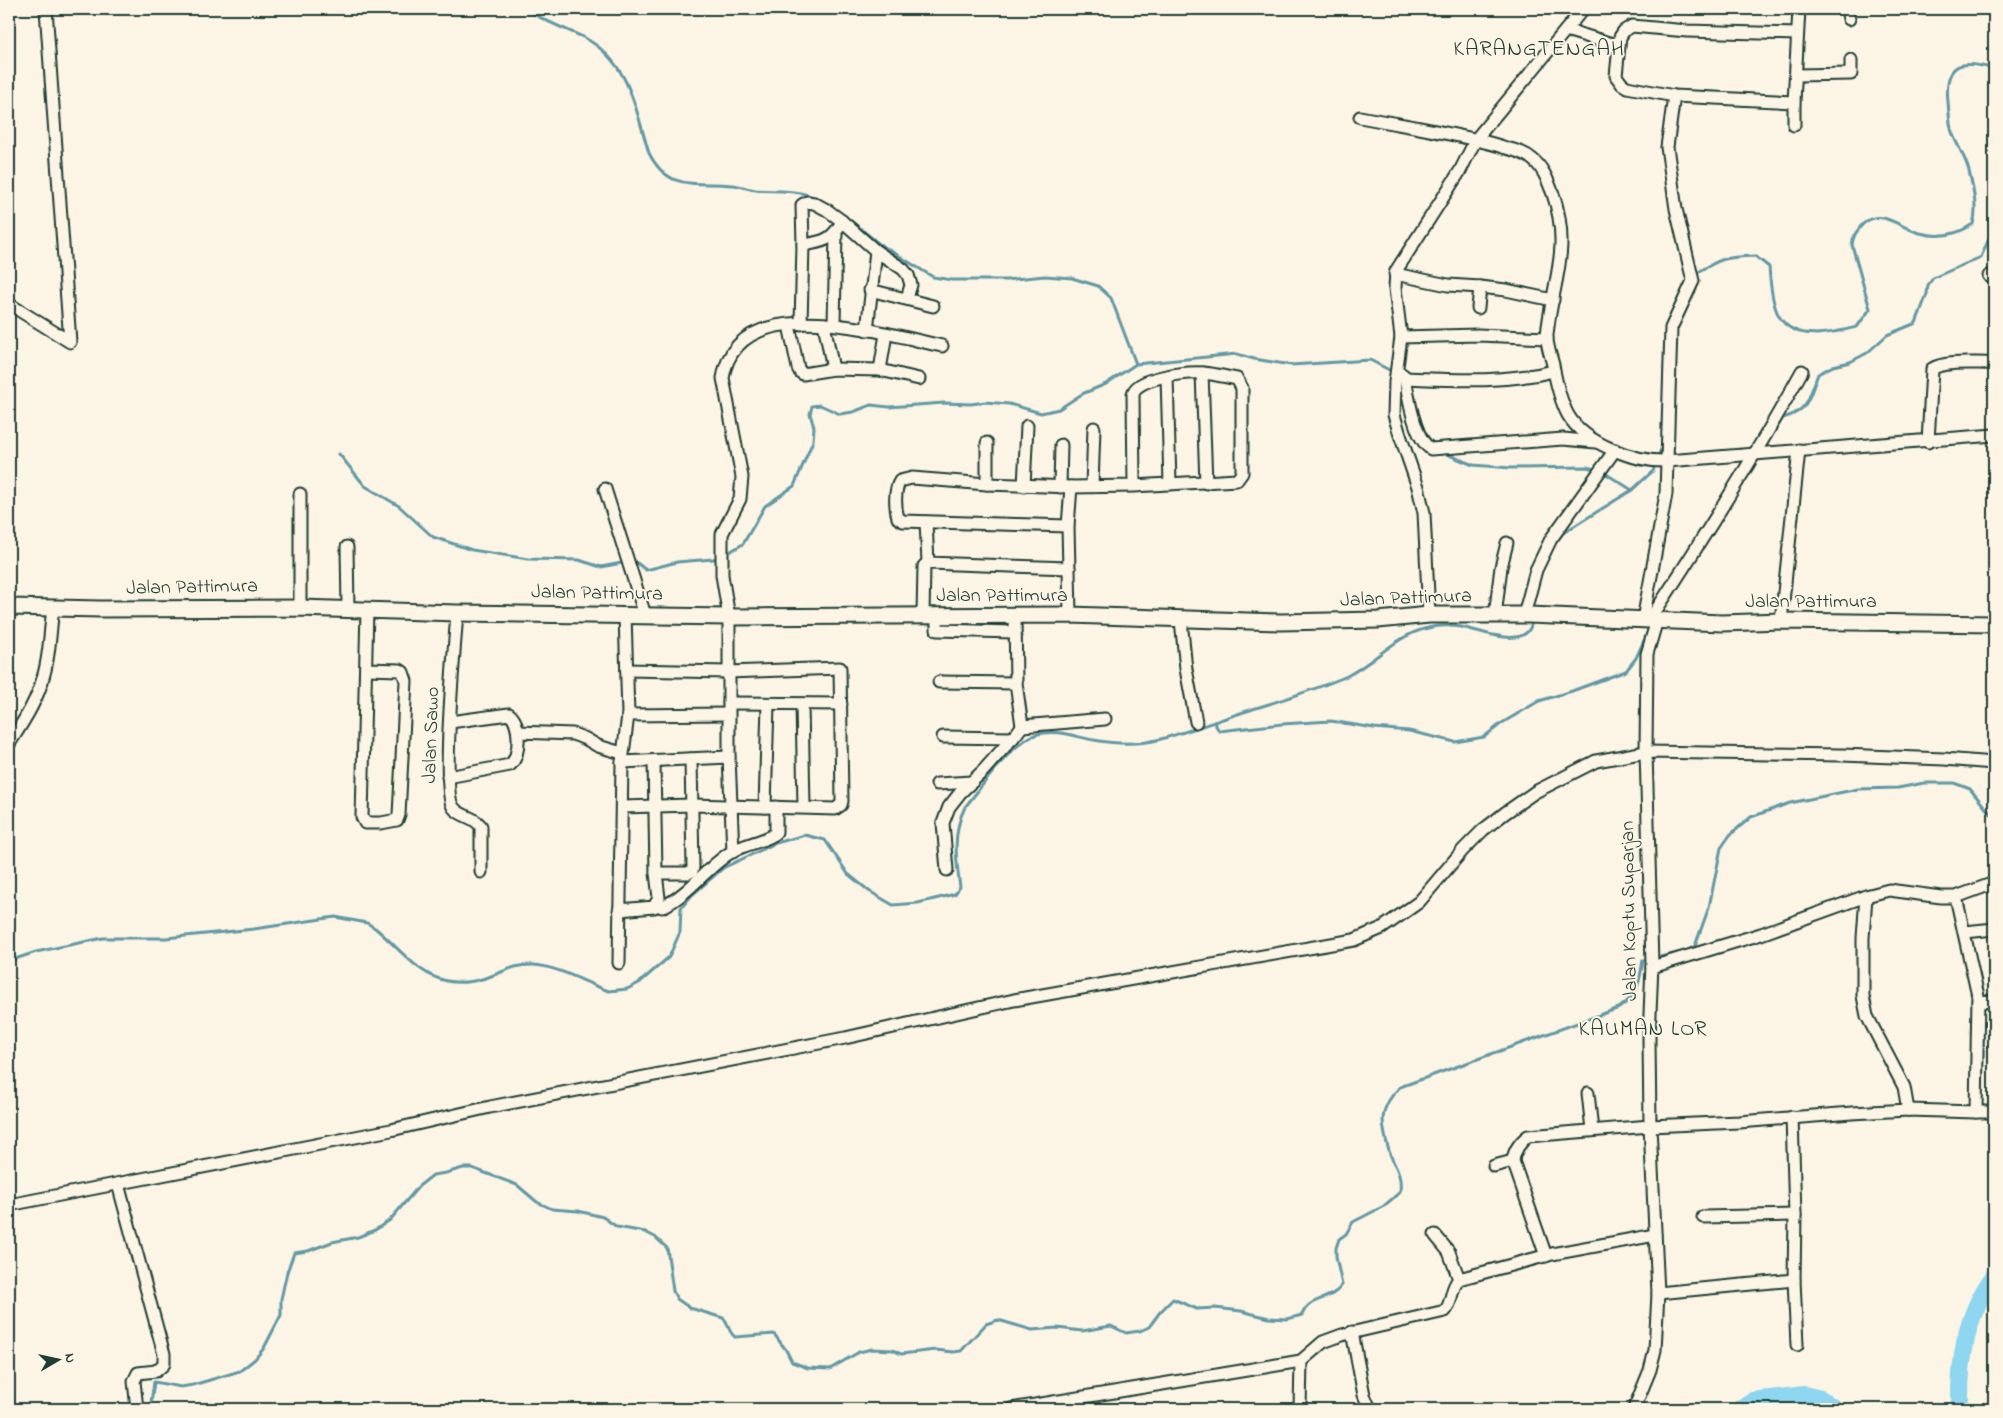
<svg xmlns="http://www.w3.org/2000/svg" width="2003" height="1418" viewBox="0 0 2003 1418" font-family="'Indie Flower',sans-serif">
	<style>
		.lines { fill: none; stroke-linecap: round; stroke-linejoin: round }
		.stream { stroke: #6298a4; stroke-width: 3 }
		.river { stroke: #8ed5ef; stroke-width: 18 }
		.minor-casing { stroke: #1f3d34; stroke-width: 15 }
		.major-casing { stroke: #1f3d34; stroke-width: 19 }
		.minor { stroke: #fcf5e5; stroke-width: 11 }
		.major { stroke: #fcf5e5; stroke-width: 15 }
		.labels { text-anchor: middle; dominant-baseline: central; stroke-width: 4; stroke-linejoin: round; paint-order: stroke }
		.street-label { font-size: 20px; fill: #1f3d34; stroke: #fcf5e5 }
		.quarter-label { font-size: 22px; letter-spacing: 1px; fill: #1f3d34; stroke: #fcf5e5 }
	</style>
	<rect width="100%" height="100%" fill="#fcf5e5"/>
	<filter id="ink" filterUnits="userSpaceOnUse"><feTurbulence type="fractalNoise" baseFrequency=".02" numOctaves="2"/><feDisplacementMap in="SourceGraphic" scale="10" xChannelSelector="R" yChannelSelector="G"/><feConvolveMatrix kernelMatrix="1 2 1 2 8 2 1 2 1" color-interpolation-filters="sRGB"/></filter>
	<g filter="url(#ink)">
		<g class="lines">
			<!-- stream -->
			<g class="stream">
				<path d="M526,9c13,10 42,21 59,29 45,25 50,70 64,115 20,40 48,28 84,32 8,1 15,4 23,5 25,2 48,-2 70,14"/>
				<path d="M850,220l28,23 55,34 19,3h54l39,-4 27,2 26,8 13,12 25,66 101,-10 17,5 37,6 79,-5 23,12"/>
				<path d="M1694,275c26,-17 31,-18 61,-19l14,11c1,14 3,38 10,49 15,27 54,17 78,11l13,-18 -18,-64c1,-9 4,-13 10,-20 18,-19 39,4 58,8 18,5 37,2 53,-9 5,-16 0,-36 -4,-53 -3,-13 -12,-25 -17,-39 -3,-9 -3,-20 -4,-30 -4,-39 12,-43 46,-33"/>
				<path d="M1664,373l1,-26"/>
				<path d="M1768,442l15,-24c26,-7 26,-21 35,-44l15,-8 17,-4 17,-9 20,-18 29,-12 11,-29 1,-9 5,-7 48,-21 13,-30"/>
				<path d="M1442,452l31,13 38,3 76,-1 10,3"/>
				<path d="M339,454l26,32 34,20 34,31 39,13 56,9 51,1 22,7 26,-5 10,1 9,7 31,-8 36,-3 7,-2"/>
				<path d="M1603,472l29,18"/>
				<path d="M1554,545l9,-12 69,-43 21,-19 10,-27"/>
				<path d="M726,554l17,-10 22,-38 29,-20 19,-45 1,-14 -4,-13 2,-8 8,-1 20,9 13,-2 18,-7 18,2 55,-4 27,1 14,-2 24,2 32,9 18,-4 23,-15 24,-10 30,-20"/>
				<path d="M1214,722l5,9 63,-7 49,-3 43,7 35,3 46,11 29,-5 18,-14 37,-22 33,-10 54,-20 10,-13 13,-29"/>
				<path d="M1655,958l32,-7 8,-5 14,-39 12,-59 9,-13 21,-18 39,-14 68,-14 40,-1 26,-5h30l16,6 24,29"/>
				<path d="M9,961l27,-9 67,-14h63l88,-9 81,-12 32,6 8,5c35,29 55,66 107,51 19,-5 30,-15 51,-14 24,1 53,18 76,26l18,-2 12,-6 30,-26 11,-25 1,-24 11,-13 31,-27 53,-25 29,-8 20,5 23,34 21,17 24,14 25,-2 29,-7 8,-2 5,-7c-4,-27 -8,-54 5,-80 17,-20 48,-67 73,-73 19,-5 38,3 56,6 22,4 46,5 67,-1 29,-8 58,-19 86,-28 34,-11 68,-21 100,-35 28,-14 49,-41 81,-48 11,-3 21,-3 33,-1 18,3 70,26 71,-8"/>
				<path d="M150,1409l4,-27 27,5 12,-2 47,-14 15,-12 9,-11 17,-33v-16l6,-27 7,-19 14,-2 24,-9 26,-5 17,-7 15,-10 29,-34 14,-11 13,-2 17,-5h9l45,17 20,17 15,7 26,2 25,6 14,10 28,5 10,5 12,11 6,43 4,8 13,9 33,10c6,6 5,14 12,19l39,-3 12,16 6,12 16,6 22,1 29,-17 13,-3 21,1 8,4 35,-4 17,2 8,-1 25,-27 12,-4 34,10 25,-2 25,3 29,-5 15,7 14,-2 9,-4 11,-15 13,-13 24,10 18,-1 26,3 28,7 18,1 15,-4c8,-20 29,-13 40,-30l-6,-28v-9l3,-9 7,-5 7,-12 31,-16 16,-14c2,-20 -5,-23 -11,-41 -8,-27 -11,-43 11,-64l219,-79c20,-14 20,-25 24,-48l6,-1"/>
			</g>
			<!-- river -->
			<g class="river">
				<path d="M1740,1409l12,-8 52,-6 17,4 14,10"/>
				<path d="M1960,1409c-1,-47 5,-94 34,-133"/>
			</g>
			<defs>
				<g id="minor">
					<path d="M1847,9l2,10"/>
					<path d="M1566,30l53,16 -3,30 6,8 5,3 47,9 120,6 5,-93"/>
					<path d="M1619,46l1,-9 4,-6 8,-5 55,5 110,3"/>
					<path d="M1796,75l55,-1v-14"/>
					<path d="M1360,117c47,9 95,16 140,29 11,4 23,5 32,13 11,8 16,22 21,35 19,56 -1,88 -6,141 -1,9 4,21 6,30 3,17 7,35 15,50 17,29 67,47 99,46l327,-26"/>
					<path d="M1794,125v-23"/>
					<path d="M803,245c20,-3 30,-5 39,-24l34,30 27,18 5,6 3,10 -4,13"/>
					<path d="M1395,274l53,11 32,2"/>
					<path d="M1989,276h5"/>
					<path d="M870,290l63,16"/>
					<path d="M9,304l61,38 -24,-333"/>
					<path d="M1478,308l2,-21 26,3 47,10"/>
					<path d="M801,324l2,-79 -1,-40 5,-3 7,1 13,7 15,11"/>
					<path d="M824,324l9,45"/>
					<path d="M834,324l2,-90"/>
					<path d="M789,325l9,43 2,4 3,2 30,-5 47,1 6,-36"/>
					<path d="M867,330l9,-79"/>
					<path d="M1401,337l77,-2 69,3"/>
					<path d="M880,370l39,9"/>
					<path d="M1202,373l4,110"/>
					<path d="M1402,374l5,4c49,2 98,5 147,-7"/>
					<path d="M1167,376l3,108"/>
					<path d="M1405,377c3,18 9,62 26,72l132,-10 33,3"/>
					<path d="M1928,442l4,-73c13,-9 46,-5 62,-6"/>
					<path d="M987,443v41"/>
					<path d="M1024,486l3,-60"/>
					<path d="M1092,486l2,-58"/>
					<path d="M1060,487l1,-42"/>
					<path d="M605,489l40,126"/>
					<path d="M300,494v114"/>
					<path d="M926,522l2,41 141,5"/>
					<path d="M1068,526l-165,-5 -5,-3c-3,-10 -4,-28 2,-37l12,-3 75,6 84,3"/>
					<path d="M347,547l1,62"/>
					<path d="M457,613c-2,30 -16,176 -4,194 7,10 19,8 28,19v46"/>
					<path d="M1070,615l-2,-89 3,-39 63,-1 103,-6 5,-7v-85l-5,-9c-11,-2 -23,-5 -34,-6 -16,-1 -67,4 -70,21l1,92"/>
					<path d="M1429,615l-5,-102 -6,-26 -18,-52 -6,-20 1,-33 6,-45 -6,-49 1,-17 64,-100 16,-32 107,-130"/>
					<path d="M1524,615l12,-45 15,-31 64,-89"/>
					<path d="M923,616l1,-50 4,-3"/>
					<path d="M937,616v14l77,2"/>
					<path d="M1495,616l6,-49 6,-24"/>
					<path d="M1181,620l5,49 10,53"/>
					<path d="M1643,620l23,-126 5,-166 22,-47 -17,-72 -9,-62 7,-51"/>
					<path d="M1649,621c54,-82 106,-164 153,-250"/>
					<path d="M1781,621l18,-171"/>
					<path d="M366,669l34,1 3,2 3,9 -7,134 -2,5 -16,3h-16l-3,-6 5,-208"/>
					<path d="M939,682l77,1"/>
					<path d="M729,703l112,1"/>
					<path d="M802,704l2,103"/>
					<path d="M628,715l100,-1"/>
					<path d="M1022,726l83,-7"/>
					<path d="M518,732l55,2 13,5 12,7 24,7"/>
					<path d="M943,737l70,1"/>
					<path d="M9,744c14,-22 29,-44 35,-70 6,-21 6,-44 9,-66"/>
					<path d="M622,762l107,-5"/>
					<path d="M448,777l62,-12c11,-9 11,-42 -1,-51l-59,8"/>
					<path d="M937,784l35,-2"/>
					<path d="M622,807l70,-2 143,4 6,-4 1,-4 -2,-133 -112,4 -101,-2"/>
					<path d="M765,807l3,-103"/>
					<path d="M733,852l-4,-95v-140l-7,-42v-41l18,-35 2,-22 -19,-99c14,-91 162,-44 219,-32"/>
					<path d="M947,870l-4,-47 6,-16 11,-14 23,-22 34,-38 5,-7 -6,-43 -1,-68"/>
					<path d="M656,873h32l4,-2 1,-3 -2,-109"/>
					<path d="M1866,896l-3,42v58l4,20 37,71 4,23"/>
					<path d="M1956,897l22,99 -2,116h18"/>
					<path d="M656,904l6,3c28,-13 45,-41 71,-56 13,-7 28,-9 40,-16l3,-3v-25"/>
					<path d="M619,910l35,-3 5,-9 -3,-25 -2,-112"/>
					<path d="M1965,932l29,-3"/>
					<path d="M619,963l3,-201 6,-47 -3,-101"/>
					<path d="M1652,967l109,-33 105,-38 23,-6 52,7h15l38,-14"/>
					<path d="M1978,1002l16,-1"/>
					<path d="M1588,1093l4,37"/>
					<path d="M1494,1166l19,-5"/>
					<path d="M118,1184l46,170v10l-8,7 -18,2 -4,8 3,28"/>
					<path d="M9,1205l382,-75 99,-23 355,-69 169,-38 340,-60 28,-12 37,-26 44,-52 20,-20 22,-17 30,-21 61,-31 50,-9 196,3 102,4 50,4"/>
					<path d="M1703,1217l92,-2"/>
					<path d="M1435,1235l14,17 10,27"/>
					<path d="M1546,1256l-33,-95c1,-11 6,-18 15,-25l122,-10 89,-4 113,-9 56,-3 68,2"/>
					<path d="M1794,1280l3,65"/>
					<path d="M1658,1293l136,-13 1,-65 -3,-98"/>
					<path d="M1352,1332l12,63 6,14"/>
					<path d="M1011,1409l290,-48"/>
					<path d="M1300,1409l1,-48 22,-19 19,-7 103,-24c8,-9 5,-23 14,-32l93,-25 103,-19"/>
					<path d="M1634,1409l16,-39 5,-20 3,-57 -8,-167 -1,-87 3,-75 -6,-212 1,-98 10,-34"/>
				</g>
				<path id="major" d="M9,607l92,2 199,-1 157,5 272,4 341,-2 210,7 98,-2 51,-5h100l193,8 59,-2 213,3"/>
			</defs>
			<!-- minor casing -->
			<use href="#minor" class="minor-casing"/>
			<!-- major casing -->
			<use href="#major" class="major-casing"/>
			<!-- minor -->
			<use href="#minor" class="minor"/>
			<!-- major -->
			<use href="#major" class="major"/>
		</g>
	</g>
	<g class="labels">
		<!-- street labels -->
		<g class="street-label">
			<text transform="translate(192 588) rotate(-1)">Jalan Pattimura</text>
			<text transform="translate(597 594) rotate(1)">Jalan Pattimura</text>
			<text x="1002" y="596">Jalan Pattimura</text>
			<text transform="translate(1406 599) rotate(-2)">Jalan Pattimura</text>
			<text x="1811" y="602">Jalan Pattimura</text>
			<text transform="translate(432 735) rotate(-88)">Jalan Sawo</text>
			<text transform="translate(1630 911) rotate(-91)">Jalan Koptu Suparjan</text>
		</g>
		<!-- quarter labels -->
		<g class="quarter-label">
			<text x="1539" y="50">KARANGTENGAH</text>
			<text x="1643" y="1030">KAUMAN LOR</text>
		</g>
	</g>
	<!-- margin -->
	<rect width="2003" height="1418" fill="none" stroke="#fcf5e5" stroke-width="30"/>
	<rect x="15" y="15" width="1973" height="1388" fill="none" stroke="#1f3d34" stroke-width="2" filter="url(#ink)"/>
	<!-- north arrow -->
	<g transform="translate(58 1360) rotate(81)" stroke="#fcf5e5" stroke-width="4" paint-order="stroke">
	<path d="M0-4L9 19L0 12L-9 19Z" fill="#1f3d34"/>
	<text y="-8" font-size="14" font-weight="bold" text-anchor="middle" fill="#1f3d34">N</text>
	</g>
</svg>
